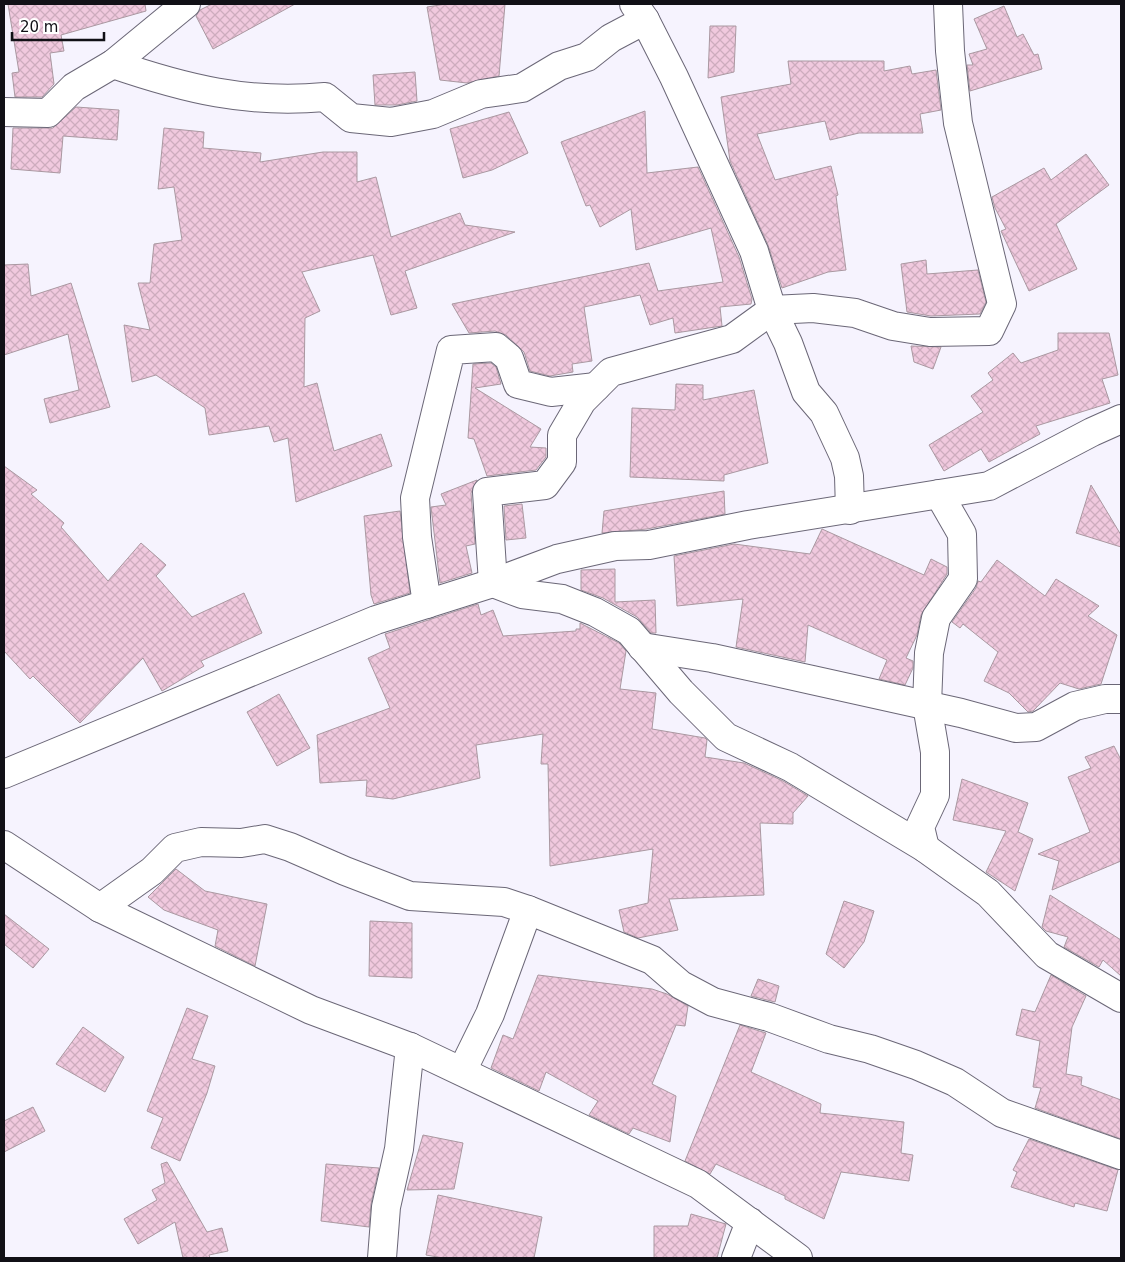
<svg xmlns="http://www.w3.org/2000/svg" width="1125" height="1262" viewBox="0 0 1125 1262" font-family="'DejaVu Sans',sans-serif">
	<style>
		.building { fill: url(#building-cross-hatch); stroke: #aa98a1 }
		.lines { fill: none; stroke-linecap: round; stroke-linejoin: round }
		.minor-casing { stroke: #6b6777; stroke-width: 30 }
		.minor { stroke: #fff; stroke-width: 28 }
	</style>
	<defs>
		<pattern id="building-cross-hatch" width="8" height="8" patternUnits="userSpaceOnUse" patternTransform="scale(1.25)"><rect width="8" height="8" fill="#f0c9de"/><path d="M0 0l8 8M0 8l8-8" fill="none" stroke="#cdacbe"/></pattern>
	</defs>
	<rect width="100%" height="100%" fill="#f6f3fe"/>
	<!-- building -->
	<g class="building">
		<path d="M8,4h137l1,7 -85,24 3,16 -14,2 4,31 -12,13h-27l-3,-24 7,-1z"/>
		<path d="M212,4h83l-82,45 -17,-33 4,-6z"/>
		<path d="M446,4h59l-6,72 -32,7 -27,-3 -13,-73z"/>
		<path d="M1004,6l13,31 6,-3 11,21 4,-1 4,15 -72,22 -3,-26h6l-4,-11 18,-5 -13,-30z"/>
		<path d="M710,26h26l-2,46 -26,6z"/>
		<path d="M788,61h96v10l26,-5 2,8 24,-4 5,40 -21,4 3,19h-64l-29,7 -5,-19 -68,13 18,46 56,-14 7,29 -2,1 10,74 -18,2 -46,16 -14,-43 -38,-84 -9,-64 70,-13z"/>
		<path d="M415,72l2,29 -20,4h-22l-2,-30z"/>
		<path d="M76,107l43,3 -2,30 -54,-4 -3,37 -49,-4 2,-41h40z"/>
		<path d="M645,111l2,62 51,-6 41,90 13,42 -1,5 -31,3 2,19 -47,7 -2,-15 -23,7 -10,-30 -56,12 8,54 -20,3 1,8 -23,4 -20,-5 -6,-19 -18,-17 -11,-4 -26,2 -17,-29 197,-41 9,28 65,-9 -12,-54 -75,22 -5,-41 -31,18 -10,-22 -4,1 -25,-64z"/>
		<path d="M509,112l19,41 -36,17 -29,8 -13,-49z"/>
		<path d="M164,128l40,4 -1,16 58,5 -1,9 63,-10h34v30l19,-5 15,60 69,-24 5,12 50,7 -110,39 12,37 -26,7 -18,-60 -71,17 18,39 -15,7 -1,69 13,-4 17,68 47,-17 11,32 -96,36 -8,-64 -14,4 -5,-16 -60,9 -4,-27 -49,-33 -24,7 -8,-57 26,5 -12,-47h12l4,-39 28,-4 -8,-53 -16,2z"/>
		<path d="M1086,154l23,31 -53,39 21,45 -48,22 -28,-60 5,-2 -11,-21 -3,-11 52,-29 7,12z"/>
		<path d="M926,260l1,14 51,-4 8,32 -6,12 -49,2 -24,-4 -6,-48z"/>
		<path d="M28,264l3,32 40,-13 39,124 -60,16 -6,-24 35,-9 -11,-56 -64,21v-90z"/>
		<path d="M1058,333h51l9,42 -16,4 8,24 -74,23 4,8 -51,28 -8,-13 -37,22 -15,-26 54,-33 -12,-16 22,-16 -5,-7 25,-20 8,10 37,-13z"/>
		<path d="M911,346l30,1 -8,22 -19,-7z"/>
		<path d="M491,363l5,4 5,17 -26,4 66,41 -11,18 16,1v9l-10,13 -49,6 -13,-37 -6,-1 5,-74z"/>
		<path d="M676,384l27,1v15l51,-10 14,73 -44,12v6l-94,-4 2,-69 43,2z"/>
		<path d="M4,466l33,24 -6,4 33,29 -3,4 47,54 33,-38 25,22 -10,11 36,41 52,-24 18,40 -61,28 3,5 -42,25 -19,-33 -63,65 -47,-47 -3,3 -26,-28z"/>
		<path d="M477,480l-6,13 4,51 -9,2 6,27 -32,10 -9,-76 15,-2 -5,-11z"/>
		<path d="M1091,485l30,50v12l-45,-14z"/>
		<path d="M724,491l1,23 -78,15 -45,4 2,-22z"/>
		<path d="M522,504l4,34 -20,2 -2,-34z"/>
		<path d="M400,511l10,82 -36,11 -3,-9 -7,-79z"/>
		<path d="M822,529l102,46 7,-16 16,8v7l-26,41 -4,20 -11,23 7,3v7l-8,17 -26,-6 8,-19 -79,-35 -3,37 -69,-15 7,-48 -66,7 -3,-50 60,-12 76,10z"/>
		<path d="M997,560l48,36 11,-17 43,27 -11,10 29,19 -16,49 -22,5 -19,-6 -27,28 -5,1 -19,-19 -25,-12 14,-29 -35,-28 -3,4 -8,-6 24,-34 2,-7 3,1z"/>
		<path d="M615,569v33l40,-2 1,33h-5l-14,-16 -34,-19 -22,-8v-20z"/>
		<path d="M478,604l3,11 12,-5 10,26 73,-5v-2h4v-6l39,20 7,8 -6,38 36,4 -4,36 53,9 2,2 -2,17 39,6 39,18 25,15 -15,17v11l-33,-1 4,72 -95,4 9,31 -40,8 -14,-6 -5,-22 29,-7 5,-54 -103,17 -2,-102h-7l2,-30 -67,11 4,33 -87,21 -27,-3 1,-16 -47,3 -3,-48 73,-27 -22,-50 22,-10 -5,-14z"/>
		<path d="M279,694l31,54 -33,18 -30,-54z"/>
		<path d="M1114,746l7,14v101l-69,29 7,-29 -21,-7 52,-22 -22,-55 23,-9 -6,-11z"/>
		<path d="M962,779l66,24 -10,29 15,7 -18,52 -29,-19 20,-41 -53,-11z"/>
		<path d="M176,869l29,22 62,13 -12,62 -40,-20 3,-16 -54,-20 -16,-13z"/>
		<path d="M1050,895l71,45v36l-18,-16 -4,7 -35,-20 4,-10 -22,-6 -4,-4z"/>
		<path d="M844,901l30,10 -10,31 -20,26 -18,-14z"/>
		<path d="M4,914l45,35 -16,19 -29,-24z"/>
		<path d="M370,921l42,2v55l-43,-2z"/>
		<path d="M538,975l114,14 15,5 21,12 -3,20 -9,-1 -24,59 24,12 -6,46 -37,-14 -4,6 -40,-19 9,-14 -52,-29 -7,19 -48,-23 12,-33 10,4z"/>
		<path d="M1051,975l35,21 -14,31 -6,47 16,3 -1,8 40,15v39l-86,-31 6,-20 -8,-1 7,-46 -24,-6 6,-26 13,3z"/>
		<path d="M758,979l21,7 -4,16 -24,-6z"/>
		<path d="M187,1008l21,8 -16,43 23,7 -8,27 -27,68 -29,-13 12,-30 -16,-7z"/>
		<path d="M740,1025l26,8 -15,39 70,32 -1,9 84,9 -3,31 12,2 -4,26 -68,-9 -17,47 -39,-20v-3l-69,-32 -6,10 -25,-13z"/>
		<path d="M83,1027l41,30 -19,35 -49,-28z"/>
		<path d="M33,1107l12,24 -41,21v-31z"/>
		<path d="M423,1135l40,8 -9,46 -47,1z"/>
		<path d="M1029,1139l89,31 -11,41 -32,-8 -1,4 -63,-20 6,-15 -4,-2z"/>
		<path d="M167,1162l40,70 15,-4 6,23 -19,4 1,3h-27l-8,-36 -37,22 -14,-25 33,-19 -5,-10 13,-7 -4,-19z"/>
		<path d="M326,1164l53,4 -8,36 -2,23 -48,-6z"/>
		<path d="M438,1195l104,22 -8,41h-91l-17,-3z"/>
		<path d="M691,1214l35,10 -9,34h-63v-32h34z"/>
	</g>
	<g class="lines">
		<defs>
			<g id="minor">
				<path d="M634,4l11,16 29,57 80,174 18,59 16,33 18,49 18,21 21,45 4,18 1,34"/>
				<path d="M948,4l2,47 8,72 44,181 -13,27 -59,1 -37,-6 -38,-13 -42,-5 -41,2 -40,29 -121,33 -29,29 -20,34v27l-17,23 -58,7 6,91 29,11 40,5 33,13 34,19 52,61 45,45 64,30 135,81 63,45 59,62 74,43"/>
				<path d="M113,64c73,25 134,40 212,33l26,21 40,4 42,-8 48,-20 41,-6 37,-22 28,-9 24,-19 34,-18"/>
				<path d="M4,112l44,1 26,-26 39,-23 73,-60"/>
				<path d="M427,604l-10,-67 -2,-39 36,-148 45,-3 13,11 9,26 33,8 45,-5"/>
				<path d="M642,647l70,11 100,22 149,33 55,15 20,-1 39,-21 30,-7h16"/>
				<path d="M4,774l372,-154 117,-37 64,-24 58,-13 34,-1 99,-20 241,-39 103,-54 29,-13"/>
				<path d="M4,845l96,63 211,102 99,37 288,137 100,74"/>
				<path d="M925,848l-5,-21 15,-32v-43l-8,-47 2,-52 7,-35 27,-39 -1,-45 -23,-40"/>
				<path d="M100,908l52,-37 23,-23 26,-6 40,1 24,-4 25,8 55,24 65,25 94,6 24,8 124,50 29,25 32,17 56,15 60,22 41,10 46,16 39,17 47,31 119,42"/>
				<path d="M462,1071l28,-57 38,-104"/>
				<path d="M382,1258l4,-51 13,-58 11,-102"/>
				<path d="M736,1258l14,-36"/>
			</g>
		</defs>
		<!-- minor casing -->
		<use href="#minor" class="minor-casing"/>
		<!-- minor -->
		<use href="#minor" class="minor"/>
	</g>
	<!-- border -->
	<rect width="1125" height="1262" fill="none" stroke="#111016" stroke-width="10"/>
	<!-- scale -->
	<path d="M12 32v8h92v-8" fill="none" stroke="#111016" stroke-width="2.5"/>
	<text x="20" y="32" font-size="15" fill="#111016" stroke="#ffffff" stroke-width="4" paint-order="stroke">20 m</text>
</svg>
